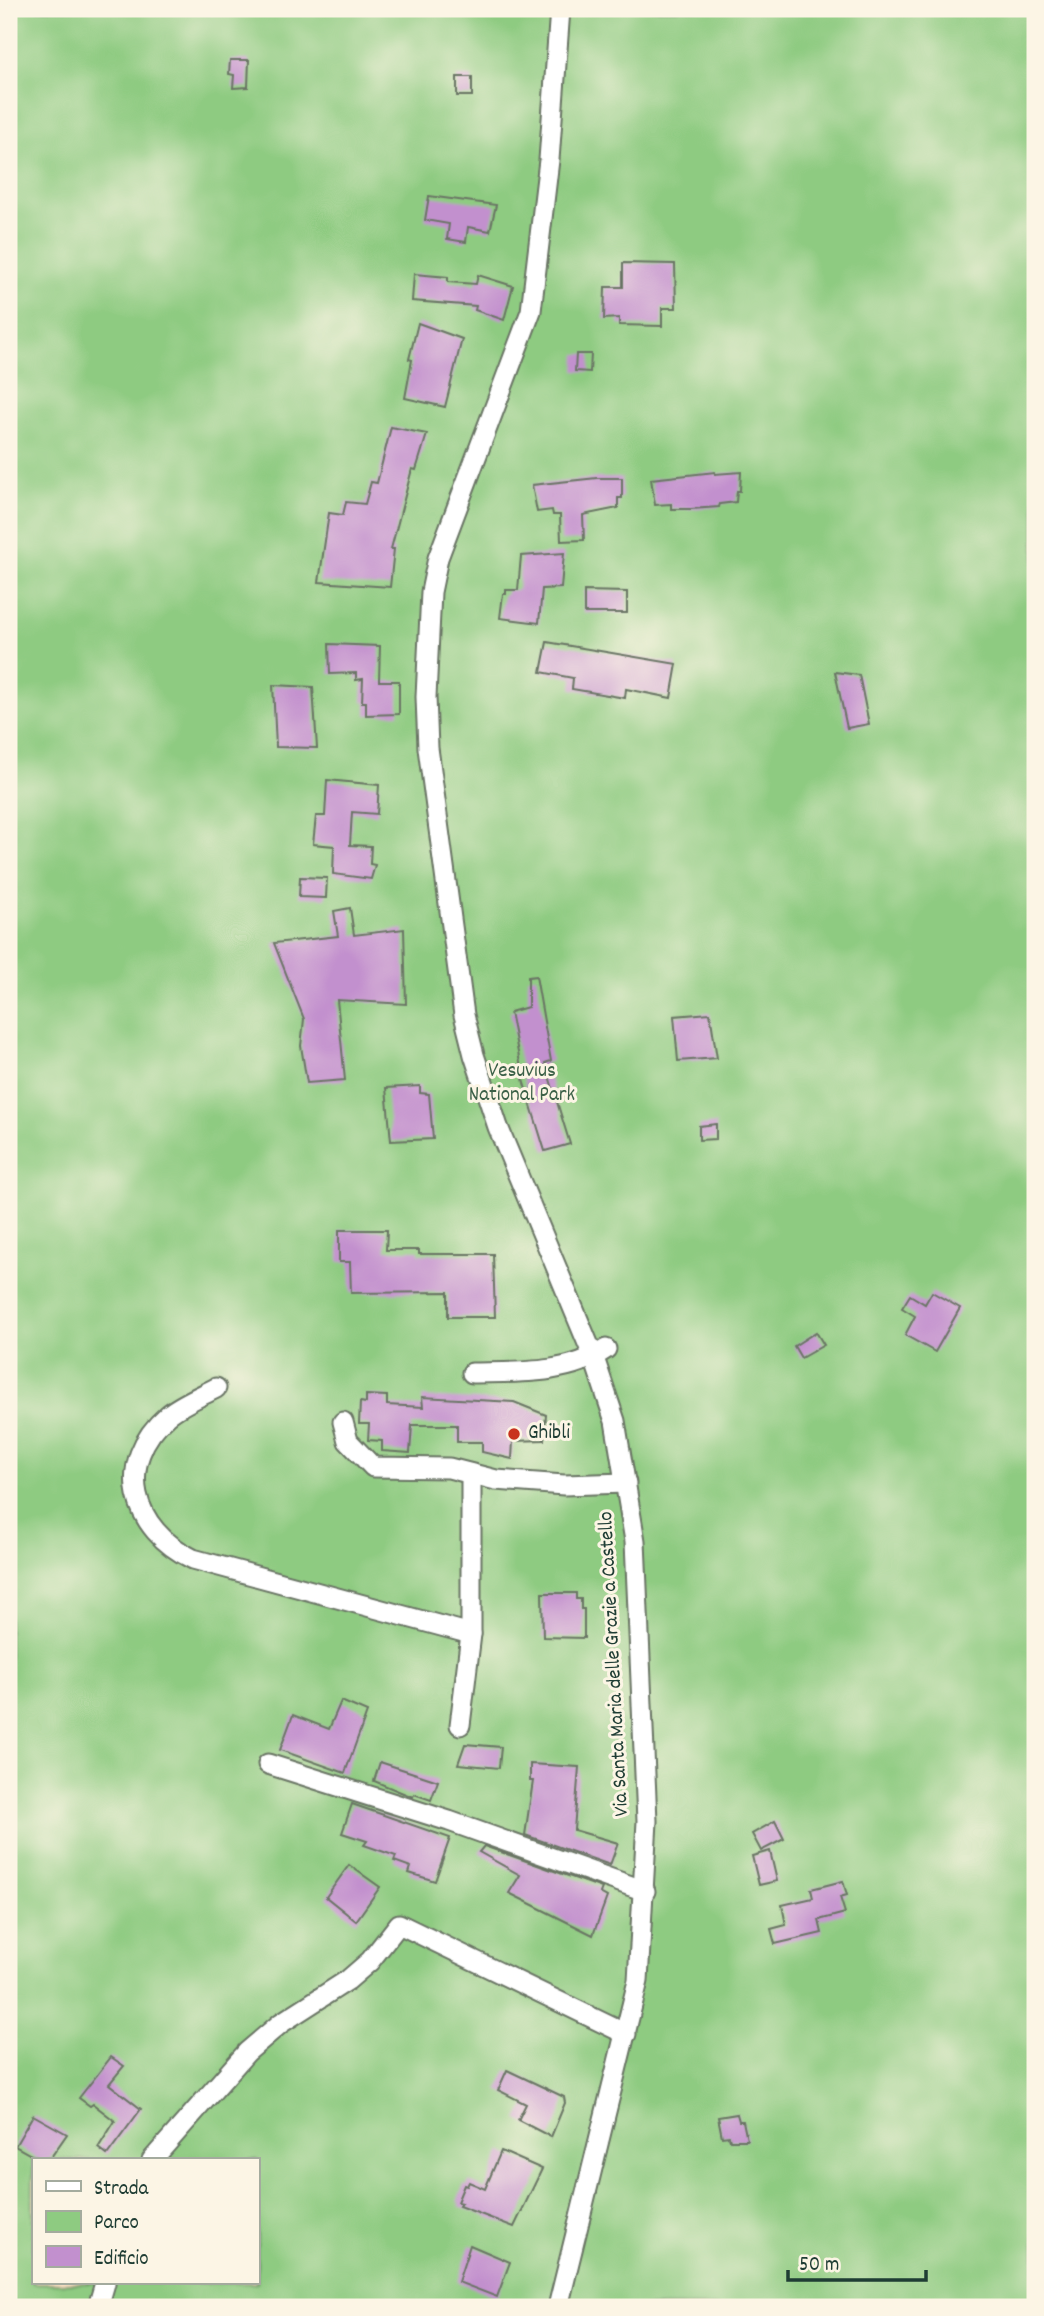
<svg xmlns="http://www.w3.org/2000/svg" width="1044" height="2316" viewBox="0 0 1044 2316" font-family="Dekko,sans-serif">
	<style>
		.green { fill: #8ecb81; stroke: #56845a; stroke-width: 2; fill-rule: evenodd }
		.building { fill: #c290ce }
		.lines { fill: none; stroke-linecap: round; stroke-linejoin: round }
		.minor-casing { stroke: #6a7565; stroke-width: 23 }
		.minor { stroke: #fff; stroke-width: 19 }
		.poi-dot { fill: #c8321e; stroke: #fcf5e5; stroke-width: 2.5 }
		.labels { text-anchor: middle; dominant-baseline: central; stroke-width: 6; stroke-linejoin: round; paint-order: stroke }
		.park-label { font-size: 21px; fill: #3b6047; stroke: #fcf5e5 }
		.poi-label { font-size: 21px; fill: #1f3d34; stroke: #fcf5e5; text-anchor: start }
		.street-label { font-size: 21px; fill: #1f3d34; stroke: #fcf5e5 }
	</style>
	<rect width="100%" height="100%" fill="#fcf5e5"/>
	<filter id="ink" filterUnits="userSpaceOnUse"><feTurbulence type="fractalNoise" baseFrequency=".0143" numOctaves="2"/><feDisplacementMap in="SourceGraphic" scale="14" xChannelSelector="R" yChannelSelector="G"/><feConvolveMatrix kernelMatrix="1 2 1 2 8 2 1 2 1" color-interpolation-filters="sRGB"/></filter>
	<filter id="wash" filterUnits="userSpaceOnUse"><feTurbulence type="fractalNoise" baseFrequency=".00686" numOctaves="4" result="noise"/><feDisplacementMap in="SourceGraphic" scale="28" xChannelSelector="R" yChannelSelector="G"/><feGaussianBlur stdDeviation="1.57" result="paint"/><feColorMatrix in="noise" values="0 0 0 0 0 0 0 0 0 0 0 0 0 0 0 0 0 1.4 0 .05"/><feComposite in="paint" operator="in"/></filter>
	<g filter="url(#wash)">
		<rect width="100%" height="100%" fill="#f5dec1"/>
		<!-- green -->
		<path class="green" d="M9,9h1026v2298h-1026zM33,2160h224v123h-224z"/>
		<g id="blocks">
			<!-- building -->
			<g class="building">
				<path d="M230,60h19l-1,27 -15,1 1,-13 -5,-1z"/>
				<rect x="457" y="77" width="15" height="19"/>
				<path d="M429,196l67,9 -6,26 -22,-4 -2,15 -19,-3 2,-15 -24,-4z"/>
				<path d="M623,263l52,1 1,44h-14v18l-43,-1v-7l-15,1 1,-32h18z"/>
				<path d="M414,274l34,3v5l28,2 2,-9 35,11 -9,34 -29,-10 1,-4 -64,-5z"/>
				<path d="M418,323l44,16 -17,68 -40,-9 7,-38 -3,-1z"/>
				<path d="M576,354h15l-1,18 -15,-1z"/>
				<path d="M391,427l36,7 -11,36 -4,-1 -21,80h3l-4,38 -71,-5 10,-69 14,2 3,-13 19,2 6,-22 6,1z"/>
				<path d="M715,472v2l26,-2 -1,19h-3l-1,11 -16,2 -1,3 -28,2h-20v-5l-16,1 -4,-26z"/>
				<path d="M597,478h25v20h-4v10l-35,7 1,25 -23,1 -1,-26h-7l-1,-5 -15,2 -5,-27z"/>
				<path d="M564,553l-3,35 -19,1 -3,34 -39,-5 3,-24h3v-4h12l3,-34z"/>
				<path d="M584,591l43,1v21h-43z"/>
				<path d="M547,642l130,22 -6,34 -45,-9 -1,9 -53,-9 1,-11 -32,-6z"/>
				<path d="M329,644l51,2 -1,35h20v33l-33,1v-13h-4l1,-23 -7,1v-7l-26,1z"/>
				<path d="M835,672l24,3 10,49 -22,4z"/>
				<path d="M273,685l40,2 4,61 -41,-1z"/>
				<path d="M327,780l52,5 -2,29 -25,-2 -2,33 21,1 -1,18 5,1 -4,14 -38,-5 1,-28 -21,-2 3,-28h9z"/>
				<path d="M300,877l27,1 -1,20 -27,-1z"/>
				<path d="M350,908l4,27 50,-6 2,75 -69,-4 8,80 -38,3 -6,-37 3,-27 -30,-76 64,-7 -4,-25z"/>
				<path d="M536,976l15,85 -6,2 25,81 -25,7 -21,-68 -14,-71 18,-5v-30z"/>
				<path d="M710,1013l7,45 -39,3 -4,-45z"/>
				<path d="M420,1086v7l9,1 4,45 -42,2 -5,-53z"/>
				<path d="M716,1124v15l-17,1v-14z"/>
				<path d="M339,1230h48l-1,20h33v4h74l2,63h-47v-25l-97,1 -1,-31h-11z"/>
				<path d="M932,1292l28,16 -25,44 -30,-17 10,-19 -13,-8 8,-13 15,9z"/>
				<path d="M816,1332l8,13 -23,13 -7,-12z"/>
				<path d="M366,1395l21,1v9l36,2 -1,-10 92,5 32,13 -2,25 -31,1 -1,18 -30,-7v-10h-25v-17h-45l-2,28 -28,-2v-10l-14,-1 1,-16h-10l1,-22 6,1z"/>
				<path d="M542,1593h34v6h5v10h3v29l-41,-1z"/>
				<path d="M341,1701l26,11 -22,61 -65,-23 13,-35 36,14z"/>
				<path d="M465,1744l36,3 -2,21 -41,-4z"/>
				<path d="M380,1762l58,19 -7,19 -17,-6 -1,3 -5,-2 -34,-14z"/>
				<path d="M530,1764l49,3 -5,63 44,13 -8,22 -85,-30 8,-54h-3z"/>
				<path d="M352,1804l98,34 -15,43 -26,-8 2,-6 -17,-6 2,-5 -32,-11 3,-4 -25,-8z"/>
				<path d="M775,1821l9,18 -23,12 -9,-17z"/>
				<path d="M484,1846l118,42 -2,5 7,4 -14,38 -84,-42 11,-18 -41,-23z"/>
				<path d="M770,1851l7,30 -18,4 -7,-29z"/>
				<path d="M349,1865l31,22 -24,34 -30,-24z"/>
				<path d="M843,1881l4,14 -7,2 5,16 -26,7 3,13 -47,11 -4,-15 15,-4 -4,-20 31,-7 -2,-9z"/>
				<path d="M111,2057l13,9 -15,18 32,25 -34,46 -9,-7 17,-27 -22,-17 -3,2 -11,-8z"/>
				<path d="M507,2070l57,27 1,6 -14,34 -33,-17 8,-16 -28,-14z"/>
				<path d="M737,2114l2,7h4l4,19h-17l-1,-4 -7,1 -4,-20z"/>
				<path d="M33,2115l34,19 -18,26h-9l-25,-14z"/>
				<path d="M501,2151l41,18 -28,58 -55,-21 2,-3 -4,-1 7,-17 3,1 2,-4 16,7z"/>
				<path d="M470,2245l40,17 -13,35 -39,-15z"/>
			</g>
		</g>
	</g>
	<g filter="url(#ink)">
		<use href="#blocks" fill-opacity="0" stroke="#6a7565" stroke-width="2"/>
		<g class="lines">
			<defs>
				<g id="minor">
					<path d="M472,1373c44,-1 96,2 134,-24"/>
					<path d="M216,1388c-15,8 -35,16 -48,27 -55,48 -36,115 25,144l278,75"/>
					<path d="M343,1422l5,19 25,26 76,1 47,12 68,5 62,-2"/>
					<path d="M460,1725l11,-91v-160"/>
					<path d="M268,1764l181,57 196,70"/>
					<path d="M152,2160l95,-108 34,-29 67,-43 22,-19 29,-37 227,110"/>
					<path d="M98,2307l7,-24"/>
					<path d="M558,2307l80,-326 9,-160 -12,-280 -20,-120 -21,-63 -96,-231 -24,-72 -10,-40 -36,-267 -2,-51 5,-105 7,-34 93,-247 18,-151 11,-151"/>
				</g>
			</defs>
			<!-- minor casing -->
			<use href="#minor" class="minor-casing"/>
			<!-- minor -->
			<use href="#minor" class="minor"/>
		</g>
	</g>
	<!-- markers -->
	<circle class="poi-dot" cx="514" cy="1434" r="7"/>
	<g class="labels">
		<!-- park labels -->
		<g class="park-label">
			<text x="522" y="1072">Vesuvius<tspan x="522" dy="24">National Park</tspan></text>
		</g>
		<!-- poi labels -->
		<g class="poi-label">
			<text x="528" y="1434">Ghibli</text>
		</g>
		<!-- street labels -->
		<g class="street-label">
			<text transform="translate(615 1664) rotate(-93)">Via Santa Maria delle Grazie a Castello</text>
		</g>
	</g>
	<!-- margin -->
	<rect width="1044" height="2316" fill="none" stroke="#fcf5e5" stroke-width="35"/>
	<!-- legend -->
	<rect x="32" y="2158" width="228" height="126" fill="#fcf5e5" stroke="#a4ab9e" stroke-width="2"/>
	<rect x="46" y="2181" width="35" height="10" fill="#ffffff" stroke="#a4ab9e" stroke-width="2"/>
	<text x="94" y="2194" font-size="21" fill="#1f3d34">Strada</text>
	<rect x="46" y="2211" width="35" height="21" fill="#8ecb81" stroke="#a4ab9e" stroke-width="2"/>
	<text x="94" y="2228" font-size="21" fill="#1f3d34">Parco</text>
	<rect x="46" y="2246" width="35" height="21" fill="#c290ce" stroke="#a4ab9e" stroke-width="2"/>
	<text x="94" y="2264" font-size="21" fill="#1f3d34">Edificio</text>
	<!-- scale -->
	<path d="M788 2270v10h138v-10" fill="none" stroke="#1f3d34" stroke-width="3.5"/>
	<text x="799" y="2270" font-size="21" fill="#1f3d34" stroke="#fcf5e5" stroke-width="5" paint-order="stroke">50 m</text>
</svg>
